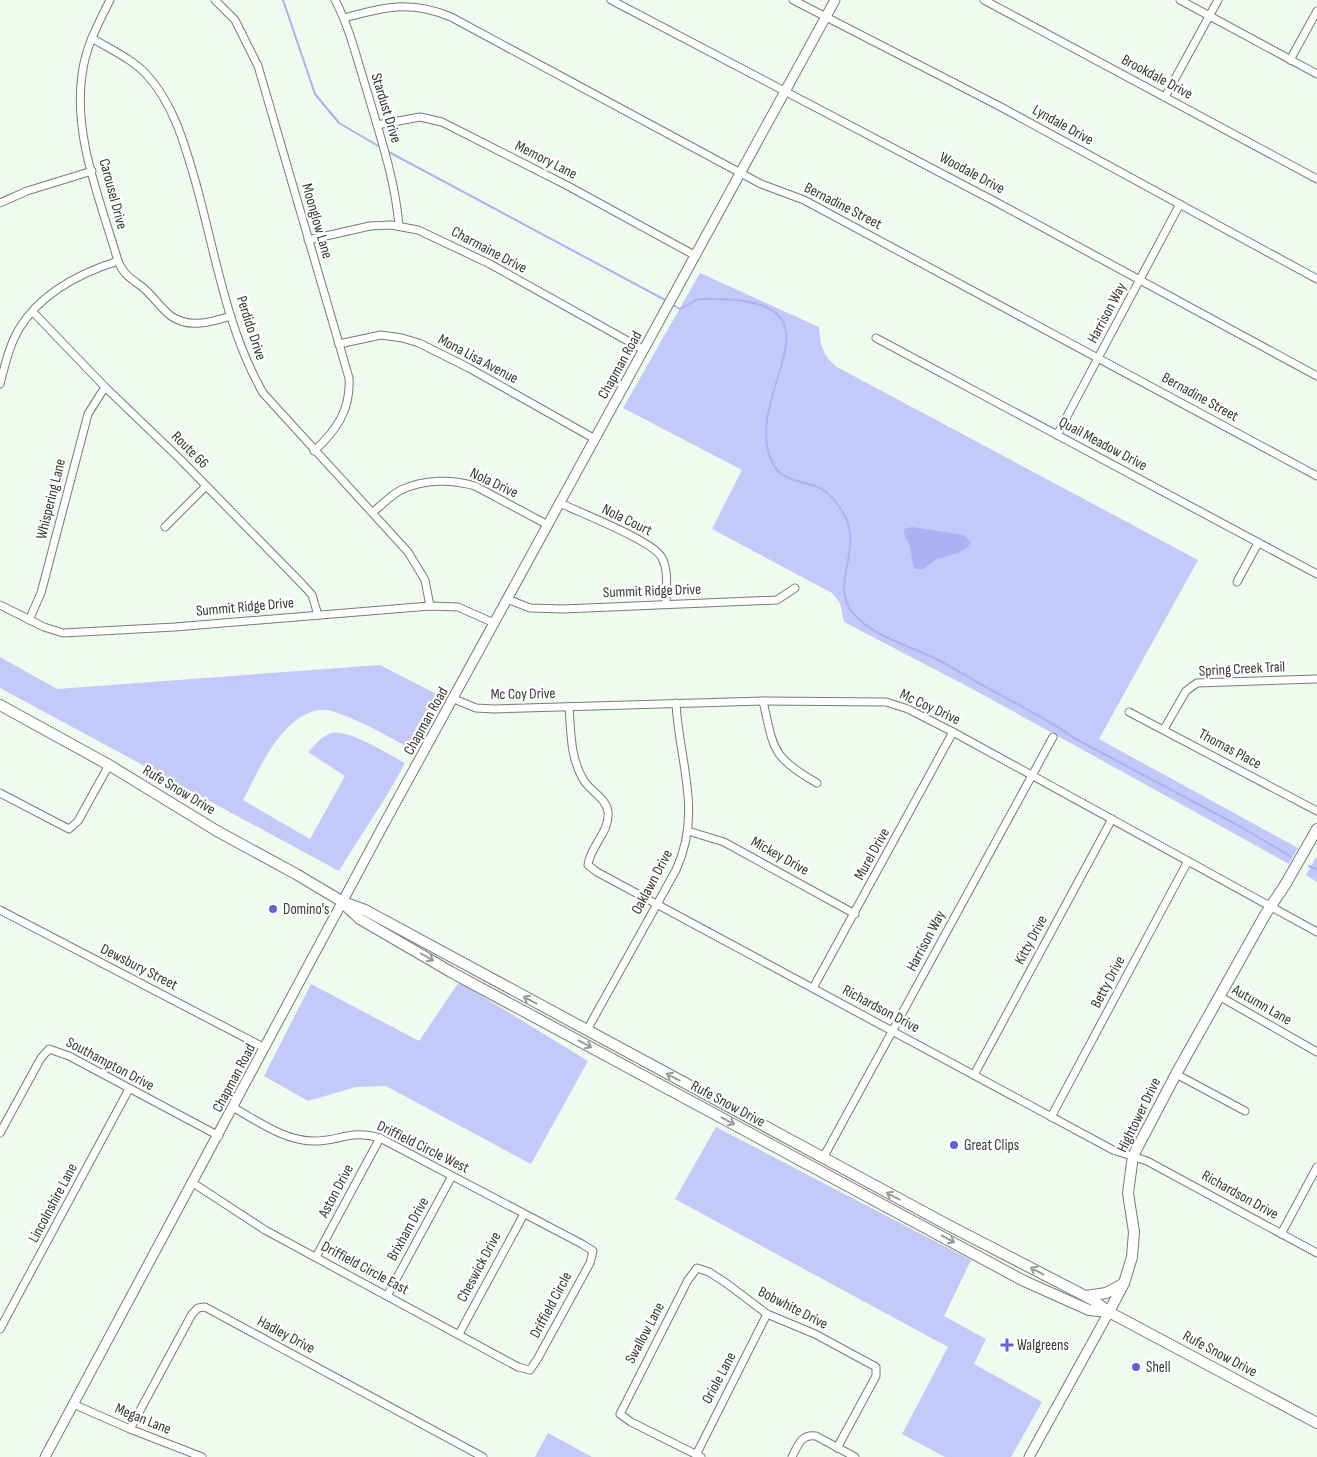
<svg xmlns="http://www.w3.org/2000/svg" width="1317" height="1457" viewBox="0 0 1317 1457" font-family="'Sofia Sans Condensed',sans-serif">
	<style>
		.green { fill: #c3c9f9 }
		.water { fill: #abb2f4 }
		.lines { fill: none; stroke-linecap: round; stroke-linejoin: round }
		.stream { stroke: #abb2f4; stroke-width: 2 }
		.minor-casing { stroke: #757f74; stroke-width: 9 }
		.tertiary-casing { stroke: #757f74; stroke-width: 11 }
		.secondary-casing { stroke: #757f74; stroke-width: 12 }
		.minor { stroke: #fff; stroke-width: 7 }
		.tertiary { stroke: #fff; stroke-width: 9 }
		.secondary { stroke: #fff; stroke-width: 10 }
		.oneway { stroke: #9a9c9a }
		.poi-dot { fill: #6360d9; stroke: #fff; stroke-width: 2 }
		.labels { text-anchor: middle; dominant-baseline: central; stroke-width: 4.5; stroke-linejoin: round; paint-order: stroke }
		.street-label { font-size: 15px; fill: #343934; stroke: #fff }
		.poi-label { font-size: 15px; fill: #343934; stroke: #fff; text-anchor: start }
	</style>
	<rect width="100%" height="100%" fill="#effbef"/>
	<!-- green -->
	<g class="green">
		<path d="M700,273l119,54c1,18 4,29 18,40l361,193 -99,179 199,109 -9,16 -309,-171 -136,-71 -4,-19 -8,-10 -120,-64 30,-59 -119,-62z"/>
		<path d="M0,657l57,32 323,-24 62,32 -29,53c-19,-10 -74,-43 -94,-40 -38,6 -60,60 -76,90l67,39 35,-63 -37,-24c7,-7 12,-14 21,-18 16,-8 60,21 76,29 -19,37 -44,71 -66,108l-339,-183z"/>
		<path d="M1316,857l1,1v24l-11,-7z"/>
		<path d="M459,982l129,79 -57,103 -145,-78 -30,1 -48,14 -44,-25 47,-92 108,57z"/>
		<path d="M716,1127l255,133 -27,56 42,23 -12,25 68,38 -31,55h-66l-43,-23 46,-87 -273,-148z"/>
		<path d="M548,1433l44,24h-57z"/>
	</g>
	<!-- water -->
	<path class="water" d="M912,527l52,8 7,7 -4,6 -9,5 -21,6 -14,10h-8c-4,-7 -3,-13 -5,-21 -1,-7 -6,-10 -6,-19z"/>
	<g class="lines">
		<!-- stream -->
		<g class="stream">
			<path d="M283,0l32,94 24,29 41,24"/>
			<path d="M387,151l280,150"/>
			<path d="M673,305l7,4 16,-9 7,-1c163,-4 29,99 72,168 9,15 32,14 47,22 8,5 15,14 20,22 24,36 -13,71 10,101 18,23 53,32 78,44 22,10 42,24 63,35 27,15 56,29 81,47l167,89 49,29"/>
			<path d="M1309,866l8,4"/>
		</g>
		<defs>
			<g id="minor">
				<path d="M110,0c-12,24 -25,48 -28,75 -9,62 19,127 36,186 5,13 12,17 23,25 11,8 19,22 30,30 18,13 41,6 60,0"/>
				<path d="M215,0l20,20 23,46 91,312c2,32 -13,53 -35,73"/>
				<path d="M335,0c15,28 22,60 32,91 13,45 28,88 32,135"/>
				<path d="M611,0l385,202 321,174"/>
				<path d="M793,0l208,107 316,172"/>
				<path d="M984,0l333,179"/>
				<path d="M1180,0l137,74"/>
				<path d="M344,18c40,-11 66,-18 107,-1l310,167 43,16 513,276"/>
				<path d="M92,38c17,11 39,20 54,36 27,29 38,68 49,106 20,71 31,148 68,213l145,159 17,28 5,26"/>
				<path d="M1290,60l27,-49"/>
				<path d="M1165,97l53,-97"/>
				<path d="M377,125l43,-8 22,5 126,64 128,70"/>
				<path d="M0,203l27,-12 65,-20"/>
				<path d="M308,240l62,-14 21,-1 27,5 72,34 154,86"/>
				<path d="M33,312l72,75 76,73 123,126 8,9 6,20"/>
				<path d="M876,338l441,236"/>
				<path d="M339,344l42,-9 21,3 17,5 50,25 126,71"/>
				<path d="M0,384c5,-19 9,-38 19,-55 21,-35 61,-56 99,-68"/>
				<path d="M1057,435l123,-231"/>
				<path d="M560,503c20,10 94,38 102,55 7,13 4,33 4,46"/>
				<path d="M373,512c9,-7 18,-17 28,-22 23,-11 51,-11 74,-4l73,39"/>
				<path d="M165,527l41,-41"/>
				<path d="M1237,582l21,-39"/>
				<path d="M507,599l23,9 33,1 214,-9 18,-12"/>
				<path d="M0,605l44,22 19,6 112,-6 255,-21 28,1 36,16"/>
				<path d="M29,620l12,-27 47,-179 17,-27"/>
				<path d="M454,699l22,9 18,1 269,-8 123,1 22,7 45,23 364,200"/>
				<path d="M763,701c11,48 8,56 54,82"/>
				<path d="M569,707c2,24 1,50 14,72 6,12 23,18 25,33 2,20 -18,34 -20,53l9,7 516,278 34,11 170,92"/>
				<path d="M1129,712l188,99"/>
				<path d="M1164,729l22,-38 11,-8 120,-4"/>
				<path d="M0,793l69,36 9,-8 31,-56"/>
				<path d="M688,831l36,11 131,72"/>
				<path d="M0,910l265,138"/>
				<path d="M813,988l140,-256"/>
				<path d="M1219,996l98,56"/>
				<path d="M587,1030l89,-160c27,-58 3,-108 0,-167"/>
				<path d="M1176,1074l69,37"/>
				<path d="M974,1075l138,-256"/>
				<path d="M1051,1117l137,-256"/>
				<path d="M0,1133l41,-75 8,-9 20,7 150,80"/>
				<path d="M823,1158l230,-421"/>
				<path d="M193,1183l72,47 253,137 12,3 8,-12 52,-95 3,-12 -11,-7 -202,-106c-31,-9 -41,4 -68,3 -29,-1 -54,-20 -78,-33"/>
				<path d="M1281,1234l36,-67"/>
				<path d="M316,1257l64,-119"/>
				<path d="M387,1296l65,-120"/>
				<path d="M0,1329l129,-240"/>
				<path d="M459,1334l65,-120"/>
				<path d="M73,1404l57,25 72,28"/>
				<path d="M130,1429l62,-115 6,-6 7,-1 278,150"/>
				<path d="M696,1455l71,-141"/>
				<path d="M701,1457l-70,-35 -11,-8 68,-134 9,-12 12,4 17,11 41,31 48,20 61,33v9l-39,72"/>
				<path d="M792,1457c6,-12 9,-23 24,-21l39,21"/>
			</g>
			<g id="tertiary">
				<path d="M45,1457l339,-633 451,-824"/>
				<path d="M1029,1457l80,-145"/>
			</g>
			<g id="secondary">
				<path d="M0,705l109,60 108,66 79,43 47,28 22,8 581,314 147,76 16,12 208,111"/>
				<path d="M346,906l14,13 91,53 573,309 65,29 20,2"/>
				<path d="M1086,1296l20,-3 17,-9"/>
				<path d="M1109,1312l15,-29 8,-26 2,-25 -6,-39 5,-37 43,-82 89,-159 20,-30 32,-56"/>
			</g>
		</defs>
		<!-- minor casing -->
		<use href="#minor" class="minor-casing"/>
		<!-- tertiary casing -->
		<use href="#tertiary" class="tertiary-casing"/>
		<!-- secondary casing -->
		<use href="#secondary" class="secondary-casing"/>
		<!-- minor -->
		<use href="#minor" class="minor"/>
		<!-- tertiary -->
		<use href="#tertiary" class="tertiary"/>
		<!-- secondary -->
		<use href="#secondary" class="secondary"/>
	</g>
	<!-- one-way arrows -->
	<defs><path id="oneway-shaft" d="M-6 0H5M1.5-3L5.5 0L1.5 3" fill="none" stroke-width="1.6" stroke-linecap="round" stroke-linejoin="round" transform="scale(1.25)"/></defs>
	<g class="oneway">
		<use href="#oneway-shaft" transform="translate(427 957) rotate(30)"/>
		<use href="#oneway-shaft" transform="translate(530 1000) rotate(-152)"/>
		<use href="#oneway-shaft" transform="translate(585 1044) rotate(28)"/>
		<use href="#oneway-shaft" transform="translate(673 1077) rotate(-152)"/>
		<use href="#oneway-shaft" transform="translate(728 1121) rotate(28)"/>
		<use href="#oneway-shaft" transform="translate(893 1196) rotate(-152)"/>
		<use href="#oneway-shaft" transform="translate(948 1239) rotate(28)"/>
		<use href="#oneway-shaft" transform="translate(1037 1271) rotate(-152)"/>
	</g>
	<!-- markers -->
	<g class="poi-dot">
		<circle cx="273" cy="909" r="5"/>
		<circle cx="954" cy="1145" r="5"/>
		<path d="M1004.5 1337.5h5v5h5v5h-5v5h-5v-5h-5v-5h5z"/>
		<circle cx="1136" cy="1367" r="5"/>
	</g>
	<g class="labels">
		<!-- street labels -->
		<g class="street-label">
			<text transform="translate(1157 77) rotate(28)">Brookdale Drive</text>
			<text transform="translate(386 108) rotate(73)">Stardust Drive</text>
			<text transform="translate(1063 125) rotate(29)">Lyndale Drive</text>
			<text transform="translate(546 160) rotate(27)">Memory Lane</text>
			<text transform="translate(972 173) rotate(28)">Woodale Drive</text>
			<text transform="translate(113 194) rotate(75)">Carousel Drive</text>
			<text transform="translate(843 206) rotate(27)">Bernadine Street</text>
			<text transform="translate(317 221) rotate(74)">Moonglow Lane</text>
			<text transform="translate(489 250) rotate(28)">Charmaine Drive</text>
			<text transform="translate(1107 313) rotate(-62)">Harrison Way</text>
			<text transform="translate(251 328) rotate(72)">Perdido Drive</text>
			<text transform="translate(478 359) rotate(28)">Mona Lisa Avenue</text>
			<text transform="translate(620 365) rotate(-61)">Chapman Road</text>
			<text transform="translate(1200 397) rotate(29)">Bernadine Street</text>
			<text transform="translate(1103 444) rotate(28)">Quail Meadow Drive</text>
			<text transform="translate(190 450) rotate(45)">Route 66</text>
			<text transform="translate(494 483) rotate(25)">Nola Drive</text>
			<text transform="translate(51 499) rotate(-76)">Whispering Lane</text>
			<text transform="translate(627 520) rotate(26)">Nola Court</text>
			<text transform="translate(652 591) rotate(-2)">Summit Ridge Drive</text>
			<text transform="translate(245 607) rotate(-5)">Summit Ridge Drive</text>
			<text transform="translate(1242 669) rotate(-3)">Spring Creek Trail</text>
			<text transform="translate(523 694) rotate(-1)">Mc Coy Drive</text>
			<text transform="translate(930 707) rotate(25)">Mc Coy Drive</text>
			<text transform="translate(426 721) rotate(-61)">Chapman Road</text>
			<text transform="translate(1230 749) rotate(28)">Thomas Place</text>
			<text transform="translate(179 790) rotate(31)">Rufe Snow Drive</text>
			<text transform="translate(872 854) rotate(-61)">Murel Drive</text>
			<text transform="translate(780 856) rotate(29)">Mickey Drive</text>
			<text transform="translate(652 882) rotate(-62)">Oaklawn Drive</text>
			<text transform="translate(1031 940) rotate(-62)">Kitty Drive</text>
			<text transform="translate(926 941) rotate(-62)">Harrison Way</text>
			<text transform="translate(139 967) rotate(27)">Dewsbury Street</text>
			<text transform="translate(1108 982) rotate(-62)">Betty Drive</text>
			<text transform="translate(1262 1005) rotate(30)">Autumn Lane</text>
			<text transform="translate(881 1009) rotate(28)">Richardson Drive</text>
			<text transform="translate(110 1064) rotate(28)">Southampton Drive</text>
			<text transform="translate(234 1078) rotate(-62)">Chapman Road</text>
			<text transform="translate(728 1104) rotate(28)">Rufe Snow Drive</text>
			<text transform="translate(1139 1115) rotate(-64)">Hightower Drive</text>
			<text transform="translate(423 1147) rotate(26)">Driffield Circle West</text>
			<text transform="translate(336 1191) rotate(-62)">Aston Drive</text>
			<text transform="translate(1240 1195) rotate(29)">Richardson Drive</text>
			<text transform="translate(53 1203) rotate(-62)">Lincolnshire Lane</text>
			<text transform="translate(408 1229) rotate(-61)">Brixham Drive</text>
			<text transform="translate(479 1267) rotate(-62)">Cheswick Drive</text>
			<text transform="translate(365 1268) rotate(28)">Driffield Circle East</text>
			<text transform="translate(551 1305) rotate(-62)">Driffield Circle</text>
			<text transform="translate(793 1308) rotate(27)">Bobwhite Drive</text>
			<text transform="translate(645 1333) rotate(-62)">Swallow Lane</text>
			<text transform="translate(286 1335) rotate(28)">Hadley Drive</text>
			<text transform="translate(1220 1354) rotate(28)">Rufe Snow Drive</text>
			<text transform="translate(719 1378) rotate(-62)">Oriole Lane</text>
			<text transform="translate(143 1419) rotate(22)">Megan Lane</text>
		</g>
		<!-- poi labels -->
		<g class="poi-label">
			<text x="283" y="909">Domino's</text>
			<text x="964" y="1145">Great Clips</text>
			<text x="1017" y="1345">Walgreens</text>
			<text x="1146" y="1367">Shell</text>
		</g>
	</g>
</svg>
